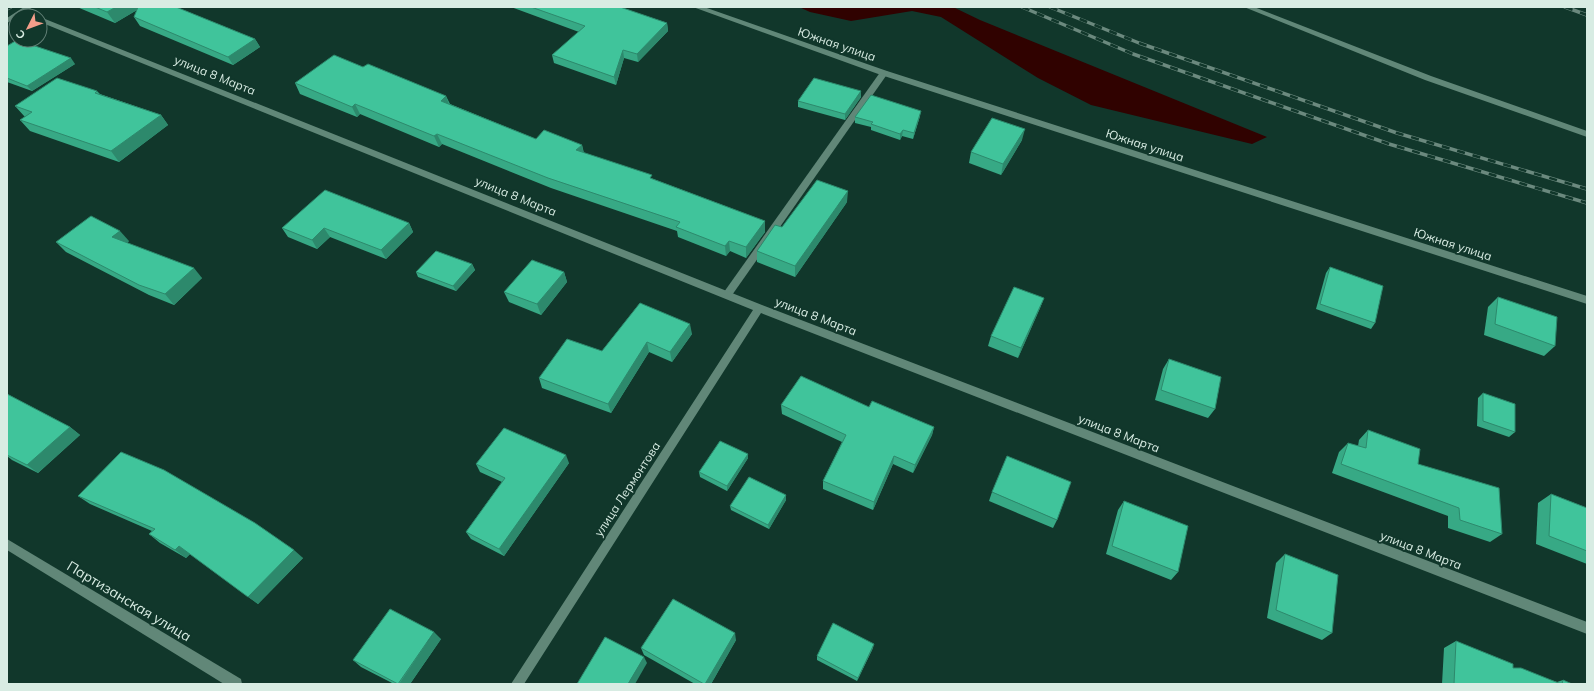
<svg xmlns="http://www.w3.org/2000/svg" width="1594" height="691" viewBox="0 0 1594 691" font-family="Mulish,sans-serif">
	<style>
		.water { fill: #300200 }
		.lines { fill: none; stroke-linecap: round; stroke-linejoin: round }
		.service { fill: #618778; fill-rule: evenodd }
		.minor { fill: #618778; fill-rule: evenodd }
		.rail-casing { stroke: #6b897e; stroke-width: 3.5 }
		.rail { stroke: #11372b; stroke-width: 2.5; stroke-dasharray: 8; stroke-linecap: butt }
		.wall { fill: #37a985 }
		.shaded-wall { fill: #2d896c }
		.building { fill: #40c49b; stroke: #2d896c }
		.labels { text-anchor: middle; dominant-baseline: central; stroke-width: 4; stroke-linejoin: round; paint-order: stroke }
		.street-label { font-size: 12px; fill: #d8ece3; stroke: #11372b }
		.near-street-label { font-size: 14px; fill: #d8ece3; stroke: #11372b }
	</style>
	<rect width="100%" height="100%" fill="#11372b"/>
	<!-- water -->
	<path class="water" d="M799,7h154l27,13 287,117 -15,7 -161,-39 -53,-27 -97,-61 -29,-6 -61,10 -41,-9z"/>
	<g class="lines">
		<!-- service -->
		<path class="service" d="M881,71h6l1,2 -158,225h-6l-2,-3 2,-3z"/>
		<!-- minor -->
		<g class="minor">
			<path d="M24,7h9l-13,9h-4v2l-9,5v-5z"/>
			<path d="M693,7h11l183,64 700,225v8l-706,-229z"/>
			<path d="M1244,7h10l177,69 156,55v6l-162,-57z"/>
			<path d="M40,17l722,288 825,317v12l-826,-321 -237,371h-13l242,-374 -713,-288z"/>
			<path d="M7,539l234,140 1,5h-18l-217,-134z"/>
		</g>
		<defs>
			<g id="rail">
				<path d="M1022,7l111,47 256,90 198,59"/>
				<path d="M1050,7l89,36 258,90 190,56"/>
				<path d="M1565,7l22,8"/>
				<path d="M7,9l4,-2"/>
			</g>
		</defs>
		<!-- rail casing -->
		<use href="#rail" class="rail-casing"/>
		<!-- rail -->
		<use href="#rail" class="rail"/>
	</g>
	<!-- wall -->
	<g class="wall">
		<path d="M77,7h99l79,32 5,8 -27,18 -93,-39 -6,-9 3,-7 -22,13z"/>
		<path d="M511,7h109l47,16 1,8 -30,31 -14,-4 -8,27 -62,-22 -2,-8 27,-23z"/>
		<path d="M7,46l68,18 -43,27 -25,-9z"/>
		<path d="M363,67l83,29 4,8 86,35 46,6 2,8 181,68v11l-19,26 -16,-7 -4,5 -48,-19 -1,-6 -126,-43 -109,-44 -3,3 -79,-33 -3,3 -57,-23 -5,-11z"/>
		<path d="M97,91l3,3 61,21 7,10 -49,37 -89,-31 -10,-11 5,-3 -10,-11z"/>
		<path d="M861,97l-16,23 -47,-13v-6z"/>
		<path d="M920,116l-7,23 -11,-3 -2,4 -29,-10v-3l-16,-4v-6z"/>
		<path d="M1022,140l-21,35 -32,-12 2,-11z"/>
		<path d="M847,202l-52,75 -38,-15v-11l25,-24z"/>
		<path d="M409,223l4,9 -27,27 -56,-22 -13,12 -29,-12 -6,-9z"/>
		<path d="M129,241l-2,2 75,35 -28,27 -25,-10 -83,-43 -10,-10z"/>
		<path d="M472,264l3,6 -19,21 -38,-14 -2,-5z"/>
		<path d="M1330,267l45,56 -4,6 -55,-20 10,-36z"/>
		<path d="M564,272l3,10 -26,33 -32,-13 -5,-10z"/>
		<path d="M1498,297l57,49 -11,10 -60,-21 4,-28z"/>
		<path d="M1044,298l-4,10 -22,50 -30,-12 3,-10z"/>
		<path d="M640,303l52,31 -20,28 -23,-10 -38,61 -69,-25 -3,-10 63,-27z"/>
		<path d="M1169,359l46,50 -7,9 -53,-18 8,-31z"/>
		<path d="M1483,393l32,39 -6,5 -32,-11 1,-28z"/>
		<path d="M7,394l63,33 10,8 -42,38 -26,-13 -5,-4z"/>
		<path d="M781,405l88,2 65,20 -2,8 -19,38 -20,-9 -20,46 -50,-21v-8l19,-39 -60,-28z"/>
		<path d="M1368,430l50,34 84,70 -12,8 -42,-14v-12l-116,-43 7,-21 9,-9 10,3 1,-6z"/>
		<path d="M748,454v4l-21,33 -27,-14 -1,-5z"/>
		<path d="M569,463l-65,93 -33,-17 -5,-7 36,-50 -22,-10 -4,-8z"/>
		<path d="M992,492l65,28 -4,8 -64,-27z"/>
		<path d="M1551,494l36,14v56l-51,-20 2,-41z"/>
		<path d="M786,495v5l-17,29 -38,-19 -1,-4z"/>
		<path d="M78,496l225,62 -45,46 -68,-50 -4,4 -26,-15 -11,-9 3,-3 -62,-27z"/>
		<path d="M1124,501l54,71 -7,8 -65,-26 12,-44z"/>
		<path d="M1285,554l47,79 -10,7 -55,-22 9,-55z"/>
		<path d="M441,639l-31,45h-16l-33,-17 -8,-7z"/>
		<path d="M736,640l-25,44h-16l-51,-29 -3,-7z"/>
		<path d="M1456,641l57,27 44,14 6,-2 9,4h-130l2,-36z"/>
		<path d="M873,648l-16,33 -40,-21v-4z"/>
	</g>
	<!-- shaded-wall -->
	<g class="shaded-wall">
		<path d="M116,7h26l-27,16 -8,-11z"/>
		<path d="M667,23l1,8 -30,31 -1,-8z"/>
		<path d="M255,39l5,8 -27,18 -5,-8z"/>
		<path d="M623,50l1,8 -8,27 -2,-8z"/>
		<path d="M71,58l4,6 -43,27 -5,-5z"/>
		<path d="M861,91v6l-16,23v-6z"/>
		<path d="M446,96l4,11 -9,-6z"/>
		<path d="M355,104l5,10 -3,3 -5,-10z"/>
		<path d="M921,111l-1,5 -7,23 1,-6z"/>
		<path d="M161,115l7,10 -49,37 -8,-11z"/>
		<path d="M1025,129l-3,11 -21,35 2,-11z"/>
		<path d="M903,130l-1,6 -2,4v-6z"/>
		<path d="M437,134l5,10 -3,3 -5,-11z"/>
		<path d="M582,145l2,11 -8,-6z"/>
		<path d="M848,191l-1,11 -52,75v-11z"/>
		<path d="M765,221v11l-19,26v-11z"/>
		<path d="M409,223l4,9 -27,27 -5,-9z"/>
		<path d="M324,228l6,9 -13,12 -5,-9z"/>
		<path d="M120,231l9,10 -8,6 -9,-10z"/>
		<path d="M729,241l1,10 -4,5 -1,-10z"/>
		<path d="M472,264l3,6 -19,21 -3,-5z"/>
		<path d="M194,268l8,10 -28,27 -9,-11z"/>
		<path d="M564,272l3,10 -26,33 -4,-11z"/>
		<path d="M1044,298l-4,10 -22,50 3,-10z"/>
		<path d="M690,324l2,10 -20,28 -2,-10z"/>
		<path d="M647,342l2,10 -38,61 -3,-9z"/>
		<path d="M70,427l10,8 -42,38 -11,-8z"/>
		<path d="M934,427l-2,8 -19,38 2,-8z"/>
		<path d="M748,454v4l-21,33v-5z"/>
		<path d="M566,455l3,8 -65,93 -5,-7z"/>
		<path d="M894,456l-1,8 -20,46 1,-8z"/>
		<path d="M786,495v5l-17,29 -1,-4z"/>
		<path d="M179,546l11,8 -4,4 -11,-8z"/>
		<path d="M294,550l9,8 -45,46 -10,-7z"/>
		<path d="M434,632l7,7 -31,45h-11z"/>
		<path d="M735,633l1,7 -25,44h-6z"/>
		<path d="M874,644l-1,4 -16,33 1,-3z"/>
		<path d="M644,657l3,6 -12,21h-7z"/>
	</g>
	<!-- building -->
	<g class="building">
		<path d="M95,7h21l-9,5z"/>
		<path d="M138,7h38l79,32 -27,18 -94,-40z"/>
		<path d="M531,7h89l47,16 -30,31 -14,-4 -9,27 -62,-22 33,-29z"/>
		<path d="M17,40l54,18 -44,28 -20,-8v-32z"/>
		<path d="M334,55l29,12 5,-3 78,32 -5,5 95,38 8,-9 38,15 -6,5 76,25 -2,3 115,43 -19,26 -17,-6 -4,5 -49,-19 4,-5 -132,-44 -111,-44 -3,2 -79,-32 -3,3 -57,-24z"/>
		<path d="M57,78l40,13 -2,2 66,22 -50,36 -91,-31 12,-8 -17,-6z"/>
		<path d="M814,78l47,13 -16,23 -47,-13z"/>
		<path d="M871,95l50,16 -7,22 -11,-3 -3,4 -29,-10 2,-2 -18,-5z"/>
		<path d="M992,118l33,11 -22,35 -32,-12z"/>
		<path d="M817,180l31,11 -53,75 -38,-15 18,-26 7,2z"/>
		<path d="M325,190l84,33 -28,27 -57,-22 -12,12 -30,-12z"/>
		<path d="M91,216l29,15 -8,6 82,31 -29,26 -26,-9 -83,-43z"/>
		<path d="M436,251l36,13 -19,22 -37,-14z"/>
		<path d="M532,260l32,12 -27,32 -33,-12z"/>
		<path d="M1330,267l53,19 -8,37 -55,-19z"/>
		<path d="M1014,287l30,11 -23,50 -30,-12z"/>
		<path d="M1498,297l59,20 -2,29 -60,-22z"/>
		<path d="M640,303l50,21 -20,28 -23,-10 -39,62 -69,-26 28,-39 35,12z"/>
		<path d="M1169,359l52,18 -6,32 -54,-19z"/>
		<path d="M801,376l68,31 3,-6 62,26 -19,38 -21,-9 -20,46 -51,-21 23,-46 -65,-30z"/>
		<path d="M1483,393l32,11v28l-32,-11z"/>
		<path d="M7,394l63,33 -43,38 -20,-10z"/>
		<path d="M504,428l62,27 -67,94 -33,-17 39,-54 -29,-14z"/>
		<path d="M1368,430l52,19 -2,15 81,24 3,46 -42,-14 -1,-12 -118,-44 7,-21 18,5z"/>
		<path d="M720,441l28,13 -21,32 -28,-14z"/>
		<path d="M121,452l43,18 91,53 39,27 -46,47 -69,-51 -4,4 -26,-16 6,-5 -77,-33z"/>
		<path d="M1007,456l64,26 -14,38 -65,-28z"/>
		<path d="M749,477l37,18 -18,30 -38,-19z"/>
		<path d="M1551,494l36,14v43l-38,-15z"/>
		<path d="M1124,501l64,25 -10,46 -66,-26z"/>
		<path d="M1285,554l53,21 -6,58 -56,-23z"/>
		<path d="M673,599l62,34 -30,51h-1l-63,-36z"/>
		<path d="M390,609l44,23 -36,52 -45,-24z"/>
		<path d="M833,623l41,21 -16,34 -41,-22z"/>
		<path d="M605,637l39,20 -16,27h-51z"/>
		<path d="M1456,641l57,23v4h8l40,16h-107z"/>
		<path d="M1563,680l9,4h-10z"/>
	</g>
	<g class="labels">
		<!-- street labels -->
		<g class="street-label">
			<text transform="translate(837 44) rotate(19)">Южная улица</text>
			<text transform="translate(215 75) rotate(22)">улица 8 Марта</text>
			<text transform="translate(1145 145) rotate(18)">Южная улица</text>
			<text transform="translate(516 196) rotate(22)">улица 8 Марта</text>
			<text transform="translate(1453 244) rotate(18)">Южная улица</text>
			<text transform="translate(816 316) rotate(21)">улица 8 Марта</text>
			<text transform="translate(1119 433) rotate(21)">улица 8 Марта</text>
			<text transform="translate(627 489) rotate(-57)">улица Лермонтова</text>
			<text transform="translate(1421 550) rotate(21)">улица 8 Марта</text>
		</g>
		<!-- near-street labels -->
		<g class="near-street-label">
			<text transform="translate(129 601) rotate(31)">Партизанская улица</text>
		</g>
	</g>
	<!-- border -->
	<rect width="1594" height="691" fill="none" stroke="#d8ece3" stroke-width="16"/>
	<!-- north arrow -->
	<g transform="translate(28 28) rotate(228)"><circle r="19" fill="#11372b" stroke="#617f75"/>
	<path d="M0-3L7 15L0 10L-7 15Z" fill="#f49e8a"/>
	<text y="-6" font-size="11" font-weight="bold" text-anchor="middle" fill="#d8ece3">С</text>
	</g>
</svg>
